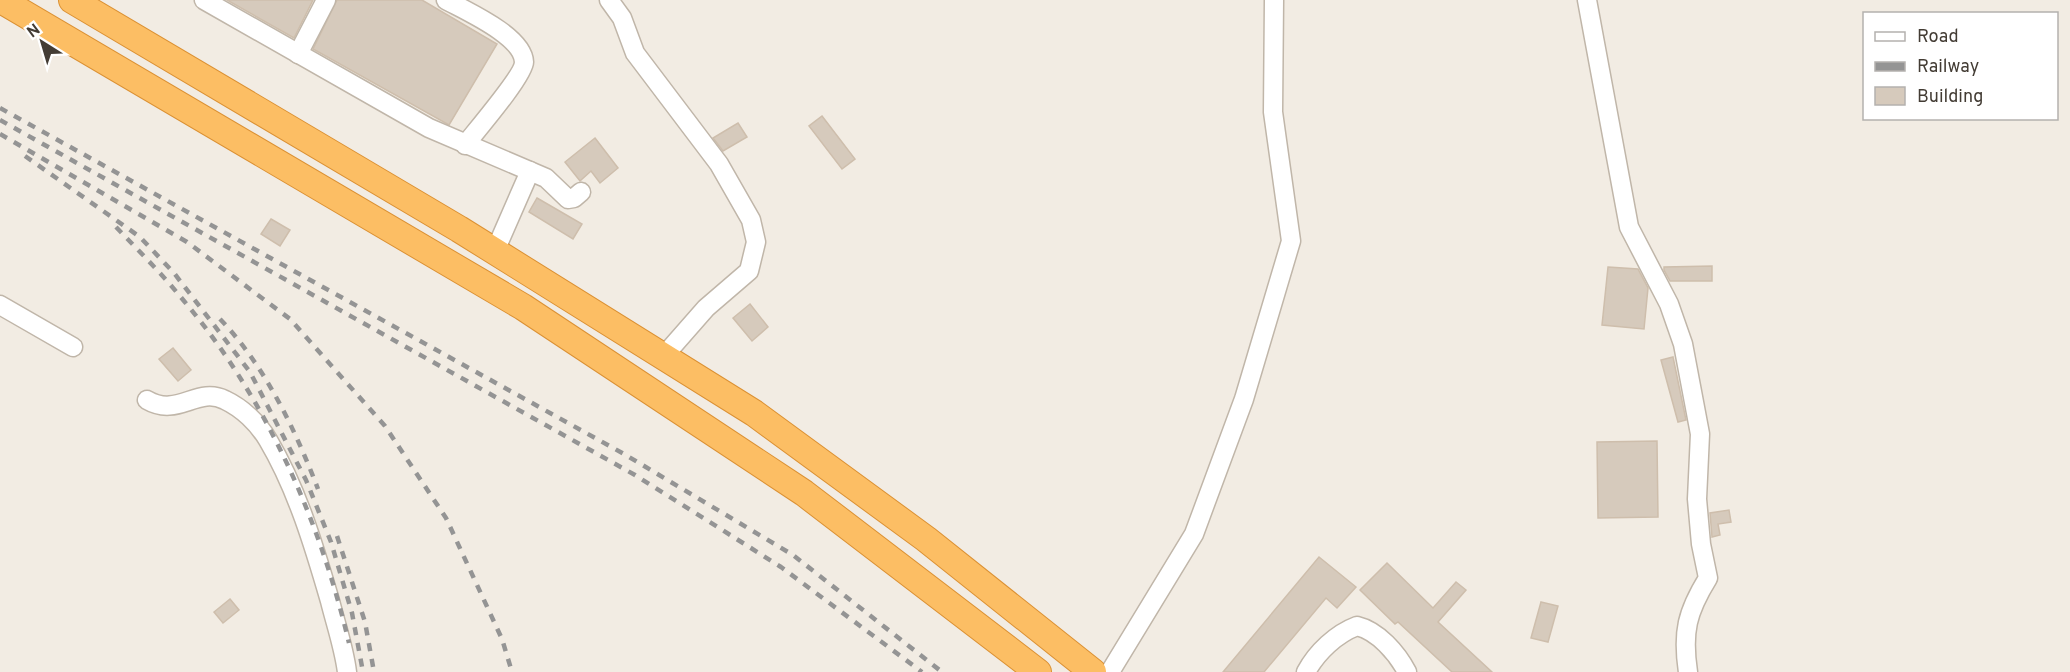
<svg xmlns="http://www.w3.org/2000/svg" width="2070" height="672" viewBox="0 0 2070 672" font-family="Overpass,sans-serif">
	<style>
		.building { fill: #d6cabc; stroke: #cebeac; stroke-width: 1.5 }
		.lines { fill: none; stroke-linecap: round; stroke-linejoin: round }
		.minor-casing { stroke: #c0b6a9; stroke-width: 21 }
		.highway-casing { stroke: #db9134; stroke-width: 28 }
		.minor { stroke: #fff; stroke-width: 18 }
		.highway { stroke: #fcbe64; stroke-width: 26 }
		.rail { stroke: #949494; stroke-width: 4.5; stroke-dasharray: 8 8; stroke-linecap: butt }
	</style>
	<rect width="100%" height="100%" fill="#f2ece3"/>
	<!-- building -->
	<g class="building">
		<path d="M227,0h86l-19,38z"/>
		<path d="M337,0h85l75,44 -48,81 -136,-76z"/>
		<path d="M822,116l33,43 -13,10 -33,-43z"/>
		<path d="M738,123l9,14 -24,14 -10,-13z"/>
		<path d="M595,138l23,30 -18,15 -9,-12 -11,10 -15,-19z"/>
		<path d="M537,198l45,26 -9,15 -44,-27z"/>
		<path d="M271,219l19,11 -10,16 -19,-12z"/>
		<path d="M1712,266v15h-42l-6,-11v-3z"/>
		<path d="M1608,267l30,2 10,19 -4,41 -42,-4z"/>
		<path d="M750,304l18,23 -16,14 -19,-23z"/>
		<path d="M173,348l18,22 -13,11 -19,-22z"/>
		<path d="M1673,357l13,63 -8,2 -17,-62z"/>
		<path d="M1657,441l1,76 -60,1 -1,-76z"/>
		<path d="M1729,510l2,12 -13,2 2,11 -8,2 -2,-24z"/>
		<path d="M1319,557l37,30 -19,21 -11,-10 -62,74h-41z"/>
		<path d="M1387,563l46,45 23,-26 10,8 -28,32 54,50h-40l-54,-50 -3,2 -35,-34z"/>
		<path d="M230,599l9,11 -16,13 -9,-11z"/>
		<path d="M1541,602l17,4 -10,36 -17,-4z"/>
	</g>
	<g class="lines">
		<defs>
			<g id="minor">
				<path d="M204,0l225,128 117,50 22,21 6,-1 7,-6"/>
				<path d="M446,0c20,11 77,36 78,62 0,13 -48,69 -59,83"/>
				<path d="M609,0l13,18 13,35 84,111 32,56 5,22 -7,29 -43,37 -43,49"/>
				<path d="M1587,0l42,227 40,77 14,40 17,90 -3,65 4,45 7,34c-21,34 -26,54 -20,94"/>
				<path d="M298,54l28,-54"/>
				<path d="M495,251l35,-80"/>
				<path d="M0,305l73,42"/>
				<path d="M147,400c31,18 50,-14 78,0 17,8 33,23 43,40 29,49 46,106 62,161 6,24 14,47 17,71"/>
				<path d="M1110,672l84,-138 50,-135 47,-158 -18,-129 1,-112"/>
				<path d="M1306,672c11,-20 30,-38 51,-46 21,5 40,27 50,46"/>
			</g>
			<g id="highway">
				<path d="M1,0l522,307 281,186 234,179"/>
				<path d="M72,0l387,229 295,184 172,126 167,133"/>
			</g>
		</defs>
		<!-- minor casing -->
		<use href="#minor" class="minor-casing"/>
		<!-- highway casing -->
		<use href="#highway" class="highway-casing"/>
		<!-- minor -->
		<use href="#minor" class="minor"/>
		<!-- highway -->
		<use href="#highway" class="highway"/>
		<!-- rail -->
		<g class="rail">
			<path d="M0,108l624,346 169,101 149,117"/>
			<path d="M0,120l635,355 146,92 141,105"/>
			<path d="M0,134l187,108 103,77 95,107 61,92 56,121 10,33"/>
			<path d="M25,156l115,81 34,36 76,99 56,108 25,62 21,71 11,59"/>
			<path d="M116,227c23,24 47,48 68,74 82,97 136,219 165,342"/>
			<path d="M220,319c45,47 75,110 98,170"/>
			<path d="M337,536l28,86 9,50"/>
		</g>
	</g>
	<!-- legend -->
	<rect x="1863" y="12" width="195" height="108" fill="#ffffff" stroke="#b4b1ae" stroke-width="1.5"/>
	<rect x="1875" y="32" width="30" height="9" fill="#ffffff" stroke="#b4b1ae" stroke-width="1.5"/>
	<text x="1917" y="42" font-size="18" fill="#433c34">Road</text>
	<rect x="1875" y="62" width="30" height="9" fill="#949494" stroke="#b4b1ae" stroke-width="1.5"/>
	<text x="1917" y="72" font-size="18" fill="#433c34">Railway</text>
	<rect x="1875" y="87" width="30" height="18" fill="#d6cabc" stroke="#b4b1ae" stroke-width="1.5"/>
	<text x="1917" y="102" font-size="18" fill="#433c34">Building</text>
	<!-- north arrow -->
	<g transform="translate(42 42) rotate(323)" stroke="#ffffff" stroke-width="4.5" paint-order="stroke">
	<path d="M0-4.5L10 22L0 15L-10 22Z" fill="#433c34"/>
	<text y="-9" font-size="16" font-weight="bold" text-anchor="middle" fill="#433c34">N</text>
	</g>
</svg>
